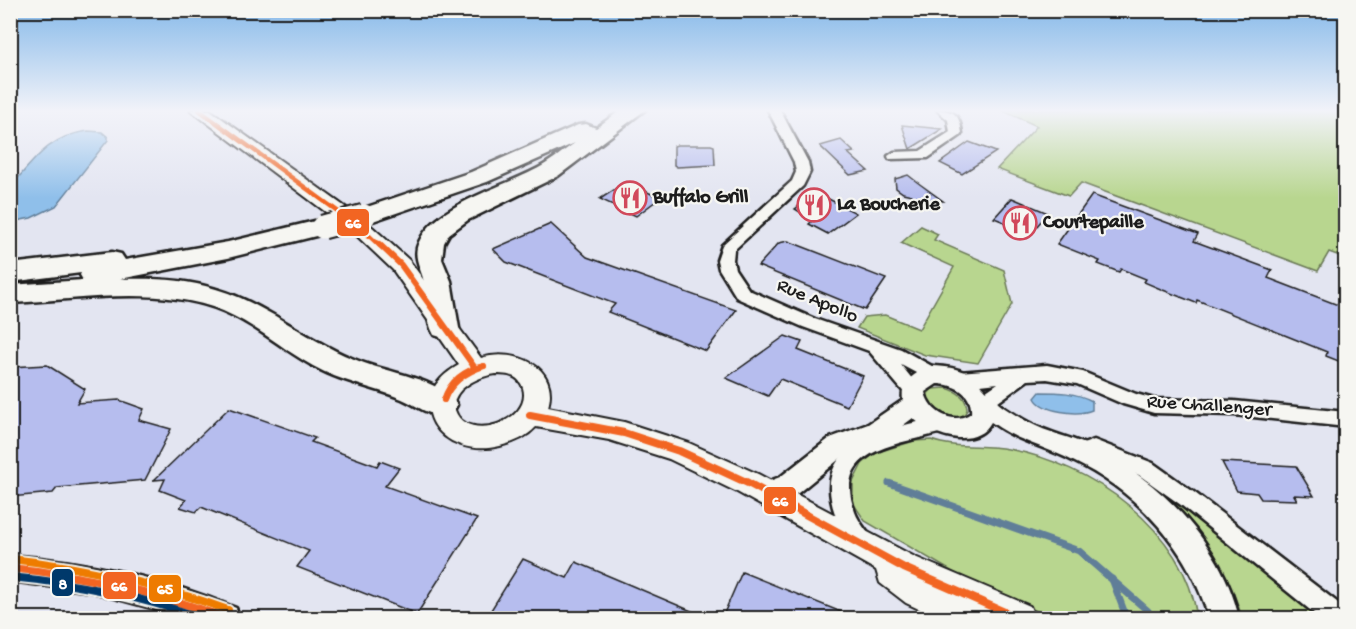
<svg xmlns="http://www.w3.org/2000/svg" width="1356" height="629" viewBox="0 0 1356 629" font-family="'Gochi Hand',sans-serif">
	<style>
		.green { fill: #b8d68f; stroke: #6a7956; stroke-width: 1.5 }
		.water { fill: #8fbfea; stroke: #617e98; stroke-width: 1.5 }
		.lines { fill: none; stroke-linecap: round; stroke-linejoin: round }
		.stream { stroke: #617e98; stroke-width: 7 }
		.building { fill: #b6bdee; stroke: #1c1c1c; stroke-width: 1.5 }
		.minor-casing { stroke: #1c1c1c; stroke-width: 5 }
		.tertiary-casing { stroke: #1c1c1c; stroke-width: 5 }
		.secondary-casing { stroke: #1c1c1c; stroke-width: 4 }
		.trunk-casing { stroke: #1c1c1c; stroke-width: 5 }
		.minor { fill: #f6f6f2; fill-rule: evenodd }
		.tertiary { fill: #f6f6f2; fill-rule: evenodd }
		.secondary { fill: #f6f6f2; fill-rule: evenodd }
		.trunk { fill: #f6f6f2; fill-rule: evenodd }
		.trunk-bridge-casing { stroke: #1c1c1c; stroke-width: 27; stroke-linecap: butt }
		.trunk-bridge { stroke: #f6f6f2; stroke-width: 23 }
		.bus-1-far2-casing { stroke: #f6f6f2; stroke-width: 8 }
		.bus-1-far1-casing { stroke: #f6f6f2; stroke-width: 10 }
		.bus-1-casing { stroke: #f6f6f2; stroke-width: 12 }
		.bus-2-casing { stroke: #f6f6f2; stroke-width: 12 }
		.bus-3-casing { stroke: #f6f6f2; stroke-width: 12 }
		.bus-1-far2 { stroke: #f26522; stroke-width: 4.5 }
		.bus-1-far1 { stroke: #f26522; stroke-width: 6 }
		.bus-1 { stroke: #f26522; stroke-width: 8 }
		.bus-2 { stroke: #00396b; stroke-width: 8 }
		.bus-3 { stroke: #ee7b00; stroke-width: 8 }
		.labels { text-anchor: middle; dominant-baseline: central; stroke-width: 4.5; stroke-linejoin: round; paint-order: stroke }
		.poi-label { font-size: 20px; font-weight: bold; fill: #1c1c1c; stroke: #f6f6f2; text-anchor: start }
		.street-label { font-size: 20px; fill: #1c1c1c; stroke: #f6f6f2 }
		.line-badge { stroke: #f6f6f2; stroke-width: 2 }
		.badge-label { font-size: 16px; text-anchor: middle; font-weight: bold; fill: #fff }
	</style>
	<rect width="100%" height="100%" fill="#e3e5f1"/>
	<filter id="ink" filterUnits="userSpaceOnUse"><feTurbulence type="fractalNoise" baseFrequency=".0167" numOctaves="2"/><feDisplacementMap in="SourceGraphic" scale="12" xChannelSelector="R" yChannelSelector="G"/><feConvolveMatrix kernelMatrix="1 2 1 2 8 2 1 2 1" color-interpolation-filters="sRGB"/></filter>
	<g filter="url(#ink)">
		<!-- green -->
		<g class="green">
			<path d="M1001,110h344v148l-16,-6 -11,19 -237,-88 -12,13 -72,-27 40,-43z"/>
			<path d="M921,226l17,8 -4,6 70,30 8,34 -34,59 -53,-8 -68,-27 7,-11 21,-2 34,14 35,-62 -53,-24z"/>
			<path d="M946,388c11,3 21,9 21,22 -6,12 -16,9 -28,7l-14,-20 7,-8z"/>
			<path d="M931,440c24,9 51,4 77,9 82,14 178,81 189,169h-144l-88,-39 -100,-58 -12,-18v-21l9,-18 13,-11 39,-12z"/>
			<path d="M1137,473l16,10 170,135h-81c-19,-67 -56,-99 -105,-145z"/>
		</g>
		<!-- water -->
		<g class="water">
			<path d="M88,131l14,1 6,5v3l-52,66 -25,12 -20,4v-36c24,-27 38,-50 77,-55z"/>
			<path d="M1040,392c19,0 35,0 52,9v9c-14,6 -50,2 -57,-12z"/>
		</g>
		<g class="lines">
			<!-- stream -->
			<g class="stream">
				<path d="M889,483l190,68 69,60"/>
				<path d="M1112,579l12,32"/>
			</g>
		</g>
		<!-- building -->
		<g class="building">
			<path d="M902,125l40,4 -32,20z"/>
			<path d="M841,140l13,12 -6,1 20,18 -18,4 -30,-29z"/>
			<path d="M969,142l27,10 -34,22 -22,-11z"/>
			<path d="M677,145h34l3,1 1,19 -38,2 -3,-2v-19z"/>
			<path d="M908,175l9,7 26,19 -31,-3v-3l-9,-2 -7,-5 -1,-9z"/>
			<path d="M626,182l34,16 -24,18 -36,-17z"/>
			<path d="M817,193l39,20 -28,21 -19,-10 4,-4 -18,-11z"/>
			<path d="M1092,195l106,39 -4,7 78,29 -4,8 78,30v56l-20,-8 1,-4 -130,-52 -1,3 -33,-13 -19,-8 2,-3 -25,-10 -2,3 -21,-8 2,-3 -43,-17z"/>
			<path d="M1012,198l36,15 -17,20 -20,-3 -9,-9 -8,-3z"/>
			<path d="M551,224l36,33 149,53 -30,41 -98,-39 7,-8 -109,-42 -13,-13z"/>
			<path d="M788,241l98,38 -21,31 -107,-44 21,-23z"/>
			<path d="M785,336l17,6 -4,8 65,26 -16,30 -67,-27 -12,17 -42,-18z"/>
			<path d="M47,365l38,24 -8,14 42,-3 25,9 -5,11 32,9 -26,51 -88,8 -4,5 -43,4v-130z"/>
			<path d="M229,408l86,30 -4,4 66,24 3,-5 19,7 -14,18 92,33 -60,95 -120,-47 12,-16 -108,-44 -5,5 -16,-5 6,-7 -26,-10 5,-11 -11,1z"/>
			<path d="M1222,462l74,4 18,30 -20,-1 3,5 -36,-1 -4,-6 -20,-2z"/>
			<path d="M523,559l44,19 9,-16 132,56h-222z"/>
			<path d="M742,572l114,46h-134z"/>
		</g>
		<g class="lines">
			<defs>
				<g id="minor">
					<path d="M768,110h12l28,52 2,10 -7,14 -69,64 -1,10 2,9 14,21 66,29 86,30 38,21 3,5 -3,5 -6,2 -32,-17 21,26 -3,5 -6,2 -6,-2 -38,-45 -66,-24 -66,-29 -18,-29 -2,-9 5,-15 70,-64 4,-9 -2,-10z"/>
					<path d="M937,110c18,0 23,6 25,23l-2,3 -32,22 -39,1 -1,-3 6,-4 26,-1 30,-19 -2,-12z"/>
					<path d="M1047,365l36,7 53,22 18,5 80,2 112,11v15l-112,-12 -80,-2 -31,-9 -46,-20 -30,-5 -19,1 -38,28 -7,2 -7,-2 -2,-5 2,-5 22,-15 -26,3 -19,-2 -3,-5 3,-5 6,-2z"/>
					<path d="M941,417l7,3 3,5 -3,5c-43,15 -118,15 -93,82 4,11 12,18 17,28l-3,7 -8,3c-14,-6 -21,-22 -26,-36 -26,-73 55,-86 106,-97z"/>
					<path d="M1094,440l59,23 42,30 151,116v9h-26l-139,-113 -42,-30 -45,-18 -12,4 -7,-2 -3,-6 3,-6z"/>
				</g>
				<g id="tertiary">
					<path d="M933,366c29,1 40,8 58,30 8,10 25,19 37,26 20,11 43,15 64,25 68,33 130,96 147,171h-30c-20,-69 -71,-126 -136,-157 -29,-15 -55,-19 -82,-39 -16,29 -60,13 -78,-4l-27,20 -38,14 -50,41 -30,11 -9,-3 -4,-8 4,-8 21,-8 50,-39 38,-14 35,-24c-3,-19 14,-29 30,-34zM937,384c17,0 36,9 34,29 -17,13 -42,-1 -46,-21z"/>
					<path d="M10,555c78,6 153,23 226,53l4,10h-52l-95,-26 -83,-11z"/>
				</g>
				<path id="secondary" d="M190,110h20l159,114 40,36 72,98c34,-10 79,8 67,49l76,15 65,21 69,31 157,83 115,49 5,12h-97l-32,-15 -26,-20 -4,-13 -139,-78 -68,-33 -60,-19 -73,-13c-9,10 -23,16 -36,19 -60,15 -102,-47 -41,-81l-66,-95 -38,-36zM496,374c11,0 23,1 27,14 10,33 -57,56 -68,22 -6,-21 25,-34 41,-36z"/>
				<g id="trunk">
					<path d="M621,110h24l-87,66 -90,44 -19,14 -5,9 -2,16 9,22 8,47 -5,7 -10,3 -10,-3c-9,-15 -7,-36 -10,-53 -3,-14 -12,-26 -5,-40 17,-39 87,-55 123,-76 11,-6 22,-16 33,-23l-88,39 -114,39 -9,2 -9,-2 -3,-5 3,-5 116,-39 107,-47 8,-1 10,4z"/>
					<path d="M323,219l9,3 4,5 -4,5 -104,26 -108,21c32,-1 65,0 96,10 52,15 92,53 143,72 26,11 84,18 98,44l-5,9c-19,6 -32,-7 -50,-15 -29,-12 -61,-17 -89,-33 -31,-17 -57,-41 -90,-55 -62,-26 -146,-11 -213,-8v-18l73,-5 -3,-5 1,-2 -71,9v-18l102,-12 9,2 4,6 103,-18z"/>
				</g>
			</defs>
			<!-- minor casing -->
			<use href="#minor" class="minor-casing"/>
			<!-- tertiary casing -->
			<use href="#tertiary" class="tertiary-casing"/>
			<!-- secondary casing -->
			<use href="#secondary" class="secondary-casing"/>
			<!-- trunk casing -->
			<use href="#trunk" class="trunk-casing"/>
			<!-- minor -->
			<use href="#minor" class="minor"/>
			<!-- tertiary -->
			<use href="#tertiary" class="tertiary"/>
			<!-- secondary -->
			<use href="#secondary" class="secondary"/>
			<!-- trunk -->
			<use href="#trunk" class="trunk"/>
			<defs>
				<path id="trunk-bridge" d="M323,227l41,-11"/>
			</defs>
			<!-- trunk-bridge casing -->
			<use href="#trunk-bridge" class="trunk-bridge-casing"/>
			<!-- trunk-bridge -->
			<use href="#trunk-bridge" class="trunk-bridge"/>
			<defs>
				<path id="bus-1-far2" d="M199,110l163,119 18,17"/>
				<g id="bus-1-far1">
					<path d="M379,244l22,21 74,103"/>
					<path d="M444,400c6,-19 21,-30 40,-34"/>
					<path d="M444,400c7,-18 22,-28 40,-34"/>
					<path d="M530,415l4,1"/>
				</g>
				<g id="bus-1">
					<path d="M530,415l94,18 55,18 69,32 156,85 114,50"/>
					<path d="M10,568c74,7 145,24 215,50"/>
				</g>
				<path id="bus-2" d="M10,577c66,6 129,19 191,41"/>
				<path id="bus-3" d="M11,559c75,8 146,25 217,51"/>
			</defs>
			<!-- bus-1-far2 casing -->
			<use href="#bus-1-far2" class="bus-1-far2-casing"/>
			<!-- bus-1-far1 casing -->
			<use href="#bus-1-far1" class="bus-1-far1-casing"/>
			<!-- bus-1 casing -->
			<use href="#bus-1" class="bus-1-casing"/>
			<!-- bus-2 casing -->
			<use href="#bus-2" class="bus-2-casing"/>
			<!-- bus-3 casing -->
			<use href="#bus-3" class="bus-3-casing"/>
			<!-- bus-1-far2 -->
			<use href="#bus-1-far2" class="bus-1-far2"/>
			<!-- bus-1-far1 -->
			<use href="#bus-1-far1" class="bus-1-far1"/>
			<!-- bus-1 -->
			<use href="#bus-1" class="bus-1"/>
			<!-- bus-2 -->
			<use href="#bus-2" class="bus-2"/>
			<!-- bus-3 -->
			<use href="#bus-3" class="bus-3"/>
		</g>
	</g>
	<!-- sky -->
	<linearGradient id="sky" x2="0" y2="1"><stop stop-color="#84b8e9"/><stop offset="0.56" stop-color="#f2f3f9"/><stop offset="1" stop-color="#f2f3f9" stop-opacity="0"/></linearGradient>
	<rect width="1356" height="198" fill="url(#sky)"/>
	<!-- icons -->
	<defs>
		<symbol id="restaurant-ring" viewBox="-11 -11 22 22"><circle r="9.5" fill="#f6f6f2" stroke="#d1495b" stroke-width="1.5"/><path d="M-5-6h1v4h1v-4h1v4h1v-4h1v5L-1.5 .5V6h-2V.5L-5-1ZM5-6V6H3V1.5H1.5Q1.5-4 5-6Z" fill="#d1495b"/></symbol>
	</defs>
	<g fill-rule="evenodd">
		<use href="#restaurant-ring" x="611" y="179" width="38" height="38"/>
		<use href="#restaurant-ring" x="795" y="186" width="38" height="38"/>
		<use href="#restaurant-ring" x="1001" y="204" width="38" height="38"/>
	</g>
	<g class="labels">
		<!-- poi labels -->
		<g class="poi-label">
			<text x="653" y="198">Buffalo Grill</text>
			<text x="837" y="205">La Boucherie</text>
			<text x="1043" y="223">Courtepaille</text>
		</g>
		<!-- street labels -->
		<g class="street-label">
			<text transform="translate(817 302) rotate(23)">Rue Apollo</text>
			<text transform="translate(1209 407) rotate(4)">Rue Challenger</text>
		</g>
	</g>
	<g class="line-badge">
		<rect x="336" y="208" width="34" height="29" rx="6" fill="#f26522"/>
		<rect x="763" y="486" width="34" height="29" rx="6" fill="#f26522"/>
		<rect x="51" y="568" width="23" height="29" rx="6" fill="#00396b"/>
		<rect x="102" y="571" width="35" height="29" rx="6" fill="#f26522"/>
		<rect x="148" y="574" width="34" height="29" rx="6" fill="#ee7b00"/>
	</g>
	<g class="badge-label">
		<text x="353" y="228">66</text>
		<text x="780" y="506">66</text>
		<text x="63" y="589">8</text>
		<text x="119" y="591">66</text>
		<text x="165" y="594">65</text>
	</g>
	<!-- margin -->
	<rect width="1356" height="629" fill="none" stroke="#f6f6f2" stroke-width="36"/>
	<rect x="18" y="18" width="1320" height="593" fill="none" stroke="#1c1c1c" stroke-width="2" filter="url(#ink)"/>
</svg>
